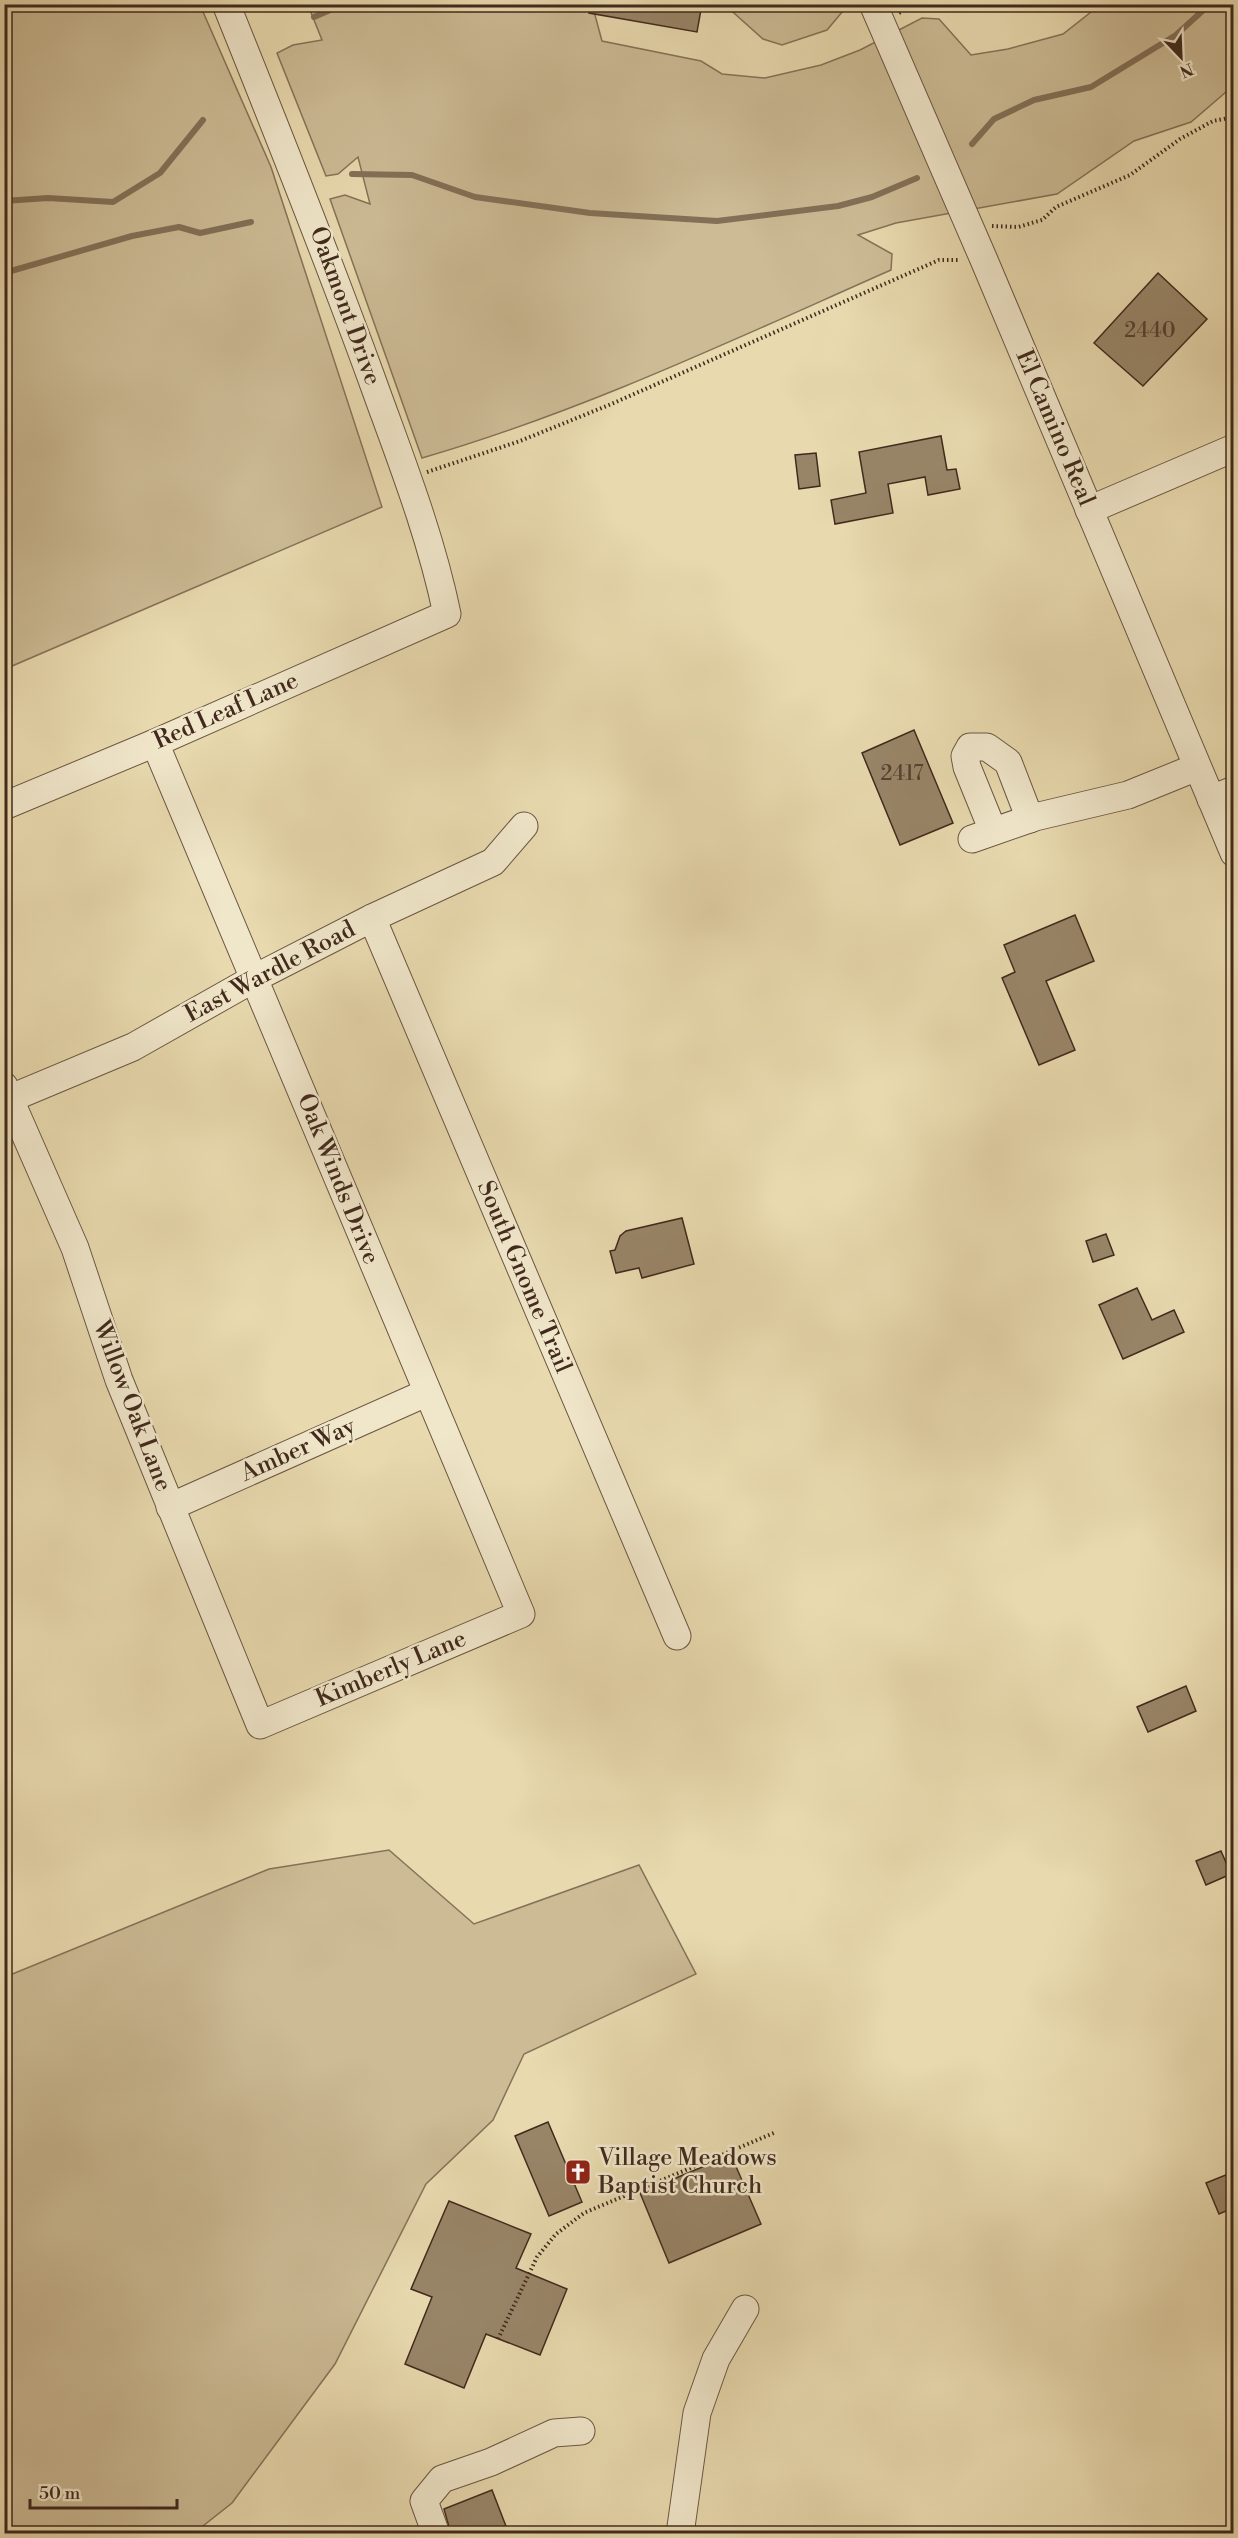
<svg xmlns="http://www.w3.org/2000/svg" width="1238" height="2538" viewBox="0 0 1238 2538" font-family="'Libre Bodoni',serif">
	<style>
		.green { fill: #ccbb95; stroke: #867259; stroke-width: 1.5 }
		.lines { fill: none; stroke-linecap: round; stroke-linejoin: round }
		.stream { stroke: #837057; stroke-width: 6 }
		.building { fill: #988568; stroke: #412a1d; stroke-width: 1.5 }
		.minor-casing { stroke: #6b5641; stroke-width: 29 }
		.path { stroke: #412a1d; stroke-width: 4; stroke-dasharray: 1.5 3; stroke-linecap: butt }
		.minor { stroke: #f0e6ca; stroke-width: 27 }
		.labels { text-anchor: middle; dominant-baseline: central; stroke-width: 5; stroke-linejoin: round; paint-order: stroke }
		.number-label { font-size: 21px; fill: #574130 }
		.street-label { font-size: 24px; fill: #412a1d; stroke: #f0e6ca }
		.poi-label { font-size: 24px; fill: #412a1d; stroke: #f0e6ca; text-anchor: start }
	</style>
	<rect width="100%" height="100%" fill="#e8d9ae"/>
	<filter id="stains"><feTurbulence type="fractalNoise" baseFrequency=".00333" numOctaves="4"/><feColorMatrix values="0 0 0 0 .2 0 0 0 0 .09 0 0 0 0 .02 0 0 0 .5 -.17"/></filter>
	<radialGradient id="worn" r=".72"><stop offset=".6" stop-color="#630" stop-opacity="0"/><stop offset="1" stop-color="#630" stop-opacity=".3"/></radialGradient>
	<!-- green -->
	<g class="green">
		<path d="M5,4l195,1 71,162 111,340 -377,162z"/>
		<path d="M592,4l10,37 99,20 21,13 43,4 56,-13 39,-15 62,-32 17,1 32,36 37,-6 55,-15 37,-29h133v81l-42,36 -57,19 -77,53 -161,29 -38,12 34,19 -1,16c-154,68 -307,141 -469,188l-92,-259 15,-4 25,9 -12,-47 -20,17 -12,2 -49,-123 16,-8 29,-5 -14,-35z"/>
		<path d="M725,5h123l-21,25 -45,15 -19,-6z"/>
		<path d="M389,1850l85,74 165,-59 57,109 -172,80 -31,66 -67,64 -91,180 -103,139 -38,30h-189v-556l264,-108z"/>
	</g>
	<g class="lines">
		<!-- stream -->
		<g class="stream">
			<path d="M314,17l30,-13"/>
			<path d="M972,144l22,-25 40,-19 57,-13 85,-52 34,-31"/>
			<path d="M352,174l60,1 63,22 115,16 127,8 121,-15 34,-9 45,-19"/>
			<path d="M4,201l44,-3 65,4 47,-29 43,-53"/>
			<path d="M4,273l128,-37 47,-9 21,6 51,-11"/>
		</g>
	</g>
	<!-- building -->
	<g class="building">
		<path d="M589,4h113l-5,28 -108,-19z"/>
		<path d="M1158,273l49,46 -64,67 -49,-43z"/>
		<path d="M941,436l6,34 9,-1 4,20 -32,6 -3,-18 -37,7 5,29 -58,11 -4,-24 35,-7 -7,-41z"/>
		<path d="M816,453l4,33 -21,3 -4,-34z"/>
		<path d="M914,730l39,93 -53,22 -38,-92z"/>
		<path d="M1075,915l19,46 -48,20 29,69 -36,15 -37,-87 13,-6 -11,-27z"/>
		<path d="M682,1218l12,46 -52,14 -3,-10 -23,5 -6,-22 5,-1 5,-14 6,-5z"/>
		<path d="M1106,1234l8,21 -21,7 -7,-21z"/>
		<path d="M1137,1288l15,32 22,-10 10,22 -61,27 -24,-54z"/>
		<path d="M1186,1686l10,25 -48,21 -11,-25z"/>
		<path d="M1221,1851l10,23 -25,11 -10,-24z"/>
		<path d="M548,2122l34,80 -33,14 -34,-80z"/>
		<path d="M731,2155l30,69 -92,39 -29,-70z"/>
		<path d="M1233,2172v36l-14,6 -13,-31z"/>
		<path d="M449,2201l82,33 -15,34 51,21 -27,66 -54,-21 -22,54 -59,-24 27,-67 -21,-8z"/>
		<path d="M492,2490l17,44h-58l-7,-25z"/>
	</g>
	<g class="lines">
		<defs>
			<g id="minor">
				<path d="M873,4l111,256 250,593"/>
				<path d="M1089,510l145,-62"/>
				<path d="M1211,799l23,-9"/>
				<path d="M4,806l151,-63 292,-129c-17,-82 -48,-159 -76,-237 -46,-126 -95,-249 -145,-373"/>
				<path d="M993,831l-26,-64 -2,-11 5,-9h17l21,15 22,57"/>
				<path d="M972,839l63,-22 93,-22 69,-28"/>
				<path d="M372,918l305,718"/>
				<path d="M4,1086l71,162 44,132 141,345 261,-111 -366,-871"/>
				<path d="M4,1101l129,-54 122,-69 117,-60 121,-56 31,-36"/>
				<path d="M170,1507l256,-114"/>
				<path d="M436,2534l-12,-33 18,-22 49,-17 63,-29 27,-2"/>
				<path d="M680,2534l17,-121 19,-54 29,-50"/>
			</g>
		</defs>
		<!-- minor casing -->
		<use href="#minor" class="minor-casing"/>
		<!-- path -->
		<g class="path">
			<path d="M899,13l15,-9"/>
			<path d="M992,226l26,1 24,-7 14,-13 74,-32 50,-36 33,-18 21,-4"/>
			<path d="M427,472l93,-31 89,-36 330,-145h20"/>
			<path d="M498,2339l39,-82 19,-23 28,-21 192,-81"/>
		</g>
		<!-- minor -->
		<use href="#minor" class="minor"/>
	</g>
	<!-- icons -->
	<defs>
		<symbol id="church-square" viewBox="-11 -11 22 22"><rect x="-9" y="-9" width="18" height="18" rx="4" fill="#8f2418" stroke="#f0e6ca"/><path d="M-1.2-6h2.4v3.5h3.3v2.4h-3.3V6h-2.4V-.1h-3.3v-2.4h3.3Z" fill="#fff"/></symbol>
	</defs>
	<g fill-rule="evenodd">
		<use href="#church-square" x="563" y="2157" width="30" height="30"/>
	</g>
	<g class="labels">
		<!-- number labels -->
		<g class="number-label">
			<text x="1150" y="331">2440</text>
			<text x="902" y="774">2417</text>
		</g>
		<!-- street labels -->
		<g class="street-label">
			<text transform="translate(345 306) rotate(70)">Oakmont Drive</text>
			<text transform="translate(1055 428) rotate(67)">El Camino Real</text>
			<text transform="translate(226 711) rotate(-24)">Red Leaf Lane</text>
			<text transform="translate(270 972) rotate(-28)">East Wardle Road</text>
			<text transform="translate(338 1179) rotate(68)">Oak Winds Drive</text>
			<text transform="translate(524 1277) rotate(67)">South Gnome Trail</text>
			<text transform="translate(132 1406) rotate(69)">Willow Oak Lane</text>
			<text transform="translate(298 1450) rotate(-24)">Amber Way</text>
			<text transform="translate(391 1669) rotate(-23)">Kimberly Lane</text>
		</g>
		<!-- poi labels -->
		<g class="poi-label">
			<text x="598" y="2158">Village Meadows<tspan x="598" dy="28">Baptist Church</tspan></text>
		</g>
	</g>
	<!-- margin -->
	<rect width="1238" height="2538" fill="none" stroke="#e8d9ae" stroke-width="24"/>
	<rect x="6" y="6" width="1226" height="2526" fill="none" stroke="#412a1d" stroke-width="3"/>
	<rect x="12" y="12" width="1214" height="2514" fill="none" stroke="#412a1d" stroke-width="1.5"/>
	<!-- north arrow -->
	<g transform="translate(1181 57) rotate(157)" stroke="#f0e6ca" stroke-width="4.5" paint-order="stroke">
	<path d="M0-4.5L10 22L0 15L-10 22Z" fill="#412a1d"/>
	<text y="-9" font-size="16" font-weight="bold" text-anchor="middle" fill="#412a1d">N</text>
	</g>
	<!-- scale -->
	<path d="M30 2499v9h147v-9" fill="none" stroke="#412a1d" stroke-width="3"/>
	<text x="39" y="2499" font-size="18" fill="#412a1d" stroke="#f0e6ca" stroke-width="4.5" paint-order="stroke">50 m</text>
	<rect width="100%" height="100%" filter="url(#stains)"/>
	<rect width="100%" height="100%" fill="url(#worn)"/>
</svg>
